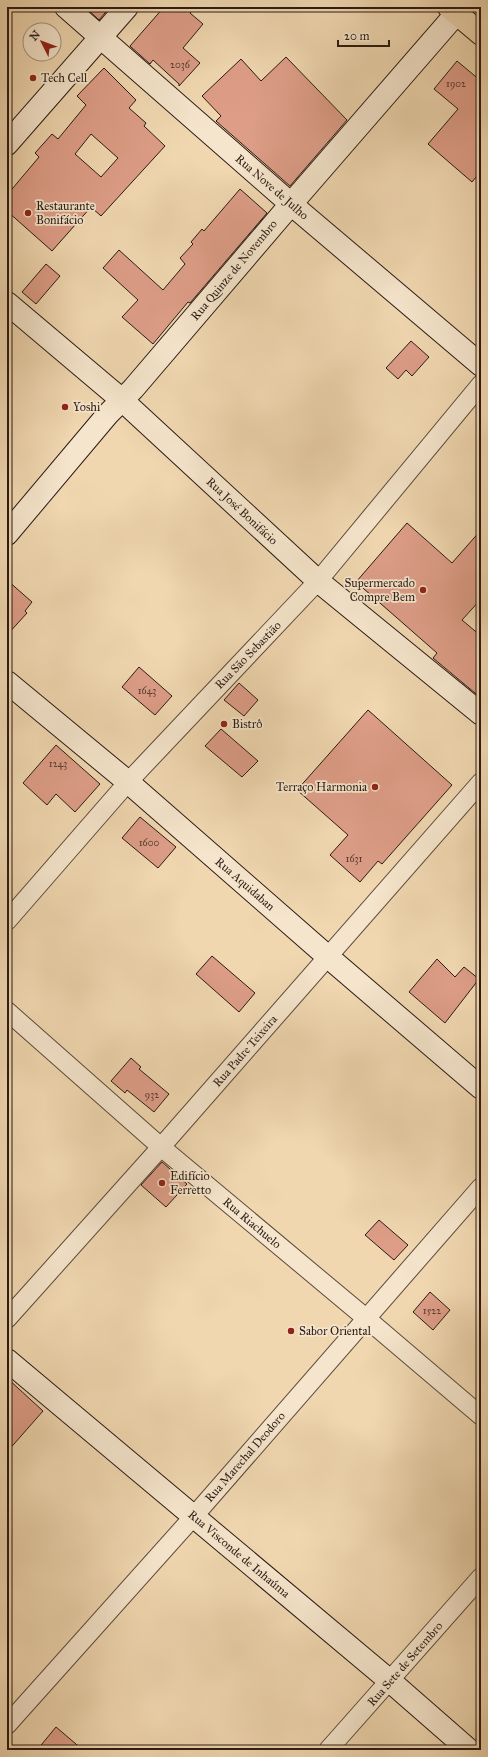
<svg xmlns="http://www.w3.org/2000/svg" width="488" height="1757" viewBox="0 0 488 1757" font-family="'IM FELL Great Primer',serif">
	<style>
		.building { fill: #dd9d87; stroke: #2a1a14; fill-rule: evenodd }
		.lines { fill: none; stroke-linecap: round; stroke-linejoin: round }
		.street-casing { stroke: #5c493b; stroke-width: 20 }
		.secondary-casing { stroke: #2a1a14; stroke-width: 24 }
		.primary-casing { stroke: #2a1a14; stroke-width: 24 }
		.street { stroke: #f5e5cc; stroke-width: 18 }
		.secondary { stroke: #f5e5cc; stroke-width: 22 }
		.primary { stroke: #f0d7b0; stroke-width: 22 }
		.poi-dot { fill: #8f2418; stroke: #f5e5cc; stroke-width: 1.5 }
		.labels { text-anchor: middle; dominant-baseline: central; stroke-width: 3.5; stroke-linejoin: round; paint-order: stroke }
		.number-label { font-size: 10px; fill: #573b31 }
		.poi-label { font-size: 12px; fill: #2a1a14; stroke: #f5e5cc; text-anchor: start }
		.street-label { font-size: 12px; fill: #2a1a14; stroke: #f5e5cc }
	</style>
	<rect width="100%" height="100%" fill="#f0d7b0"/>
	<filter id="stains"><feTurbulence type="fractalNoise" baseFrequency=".005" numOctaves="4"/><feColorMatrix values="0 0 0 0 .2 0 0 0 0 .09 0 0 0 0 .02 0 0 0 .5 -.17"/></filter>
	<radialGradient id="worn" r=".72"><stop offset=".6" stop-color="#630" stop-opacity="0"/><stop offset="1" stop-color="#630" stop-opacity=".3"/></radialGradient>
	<!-- building -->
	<g class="building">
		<path d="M85,7h25l-11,13z"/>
		<path d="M164,7h32l-6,6 13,11 -20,24 17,15 -21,23v-2l-26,-24 -3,4 -20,-18z"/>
		<path d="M286,57l61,63 -57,66 -74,-65 5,-5 -19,-20 39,-37 20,22z"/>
		<path d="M457,61l24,20v90l-9,11 -44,-38 30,-35 -24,-20z"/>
		<path d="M104,68l32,32 -7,8 17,15 -2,3 21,20 -64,70 -10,-9 -39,44 -45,-40v-16l32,-38 -4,-4 17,-19 6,5 28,-34 -9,-9zM91,134l27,24 -17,19 -26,-23z"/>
		<path d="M240,189l27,24 -77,90 -2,-1 -35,42 -31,-27 16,-17 -35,-32 16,-18 44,40 22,-26 -5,-6 13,-14 -2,-2 11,-13 2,2z"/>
		<path d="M46,264l14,12 -24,28 -14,-12z"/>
		<path d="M411,341l18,16 -17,19 -6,-6 -8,9 -12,-11z"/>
		<path d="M407,523l45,40 29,-33v69l-19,21 19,16v62l-48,-40 4,-5 -81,-71z"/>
		<path d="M7,580l25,22 -7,9 2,2 -20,22z"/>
		<path d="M139,667l33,29 -17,19 -33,-28z"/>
		<path d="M239,683l19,17 -14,16 -20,-16z"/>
		<path d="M368,710l84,75 -70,79 -4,-3 -18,21 -30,-27 18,-20 -51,-45z"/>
		<path d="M221,729l37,32 -16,16 -37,-31z"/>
		<path d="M56,745l44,39 -25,28 -19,-18 -9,11 -24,-22z"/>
		<path d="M140,817l36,30 -18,21 -36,-30z"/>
		<path d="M212,956l43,37 -16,19 -43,-38z"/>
		<path d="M437,959l18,18 9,-10 15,12 -34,44 -36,-31z"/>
		<path d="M131,1058l10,9 -2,2 30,25 -15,18 -27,-22 -2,3 -14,-12z"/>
		<path d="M162,1162l25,22 -21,23 -25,-22z"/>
		<path d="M379,1220l29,25 -14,15 -29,-25z"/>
		<path d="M430,1292l20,18 -17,20 -20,-18z"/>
		<path d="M7,1378l36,33 -36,41z"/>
		<path d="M56,1727l27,23h-46z"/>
	</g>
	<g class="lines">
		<defs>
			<g id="street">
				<path d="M7,921l121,-139 190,-201 163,-197"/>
				<path d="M7,1011l154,136 206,172 114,97"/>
				<path d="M7,1319l154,-172 320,-365"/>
				<path d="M7,1725l187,-209 287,-329"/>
				<path d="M328,1750l153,-173"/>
			</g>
			<g id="secondary">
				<path d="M66,7l225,197 190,161"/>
				<path d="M7,144l120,-137"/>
				<path d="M7,303l115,97 196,181 163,133"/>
				<path d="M7,534l101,-120 25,-25 158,-185 171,-197"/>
				<path d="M7,682l121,100 199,174 154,132"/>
				<path d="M7,1360l383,321 79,69"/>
			</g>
			<path id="primary" d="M449,7l32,27"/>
		</defs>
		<!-- street casing -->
		<use href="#street" class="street-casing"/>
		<!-- secondary casing -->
		<use href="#secondary" class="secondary-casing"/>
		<!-- primary casing -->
		<use href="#primary" class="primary-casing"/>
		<!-- street -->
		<use href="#street" class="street"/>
		<!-- secondary -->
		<use href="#secondary" class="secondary"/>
		<!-- primary -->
		<use href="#primary" class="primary"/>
	</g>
	<!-- markers -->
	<g class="poi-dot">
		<circle cx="33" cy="78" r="4"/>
		<circle cx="28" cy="213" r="4"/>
		<circle cx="65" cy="407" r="4"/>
		<circle cx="423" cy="590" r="4"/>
		<circle cx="224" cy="724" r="4"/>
		<circle cx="375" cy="787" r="4"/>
		<circle cx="162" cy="1183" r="4"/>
		<circle cx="291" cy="1331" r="4"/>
	</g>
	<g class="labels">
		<!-- number labels -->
		<g class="number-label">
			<text x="180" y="65">2036</text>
			<text x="456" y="84">1902</text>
			<text x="147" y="691">1643</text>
			<text x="58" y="764">1243</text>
			<text x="149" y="843">1600</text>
			<text x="354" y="859">1631</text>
			<text x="152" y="1095">932</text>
			<text x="432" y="1311">1522</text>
		</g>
		<!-- poi labels -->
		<g class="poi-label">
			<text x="41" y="78">Tech Cell</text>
			<text x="36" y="206">Restaurante<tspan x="36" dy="14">Bonifácio</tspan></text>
			<text x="73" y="407">Yoshi</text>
			<text x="415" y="583" text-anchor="end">Supermercado<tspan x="415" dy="14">Compre Bem</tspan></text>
			<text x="232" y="724">Bistrô</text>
			<text x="367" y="787" text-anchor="end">Terraço Harmonia</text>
			<text x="170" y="1176">Edifício<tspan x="170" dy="14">Ferretto</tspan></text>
			<text x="299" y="1331">Sabor Oriental</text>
		</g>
		<!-- street labels -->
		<g class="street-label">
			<text transform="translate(272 187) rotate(41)">Rua Nove de Julho</text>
			<text transform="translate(234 270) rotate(-50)">Rua Quinze de Novembro</text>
			<text transform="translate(242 511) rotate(43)">Rua José Bonifácio</text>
			<text transform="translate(248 655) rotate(-46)">Rua São Sebastião</text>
			<text transform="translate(245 884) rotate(41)">Rua Aquidaban</text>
			<text transform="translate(245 1051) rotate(-49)">Rua Padre Teixeira</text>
			<text transform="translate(252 1223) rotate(40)">Rua Riachuelo</text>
			<text transform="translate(245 1457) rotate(-49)">Rua Marechal Deodoro</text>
			<text transform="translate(239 1554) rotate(40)">Rua Visconde de Inhaúma</text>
			<text transform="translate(405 1664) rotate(-49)">Rua Sete de Setembro</text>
		</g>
	</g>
	<!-- margin -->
	<rect width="488" height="1757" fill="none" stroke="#f0d7b0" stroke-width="24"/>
	<rect x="8" y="8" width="472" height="1741" fill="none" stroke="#2a1a14" stroke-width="2"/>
	<rect x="12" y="12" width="464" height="1733" fill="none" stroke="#2a1a14"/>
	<!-- north arrow -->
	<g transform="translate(42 42) rotate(312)"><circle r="19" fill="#f5e5cc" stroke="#a49482"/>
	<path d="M0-3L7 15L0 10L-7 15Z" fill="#8f2418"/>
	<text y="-6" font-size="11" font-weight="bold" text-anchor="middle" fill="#2a1a14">N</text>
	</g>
	<!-- scale -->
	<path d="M338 40v6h51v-6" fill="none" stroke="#2a1a14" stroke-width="2"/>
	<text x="344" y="40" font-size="12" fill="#2a1a14" stroke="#f5e5cc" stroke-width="3" paint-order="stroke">20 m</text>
	<rect width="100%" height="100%" filter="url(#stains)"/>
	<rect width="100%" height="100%" fill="url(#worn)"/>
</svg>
